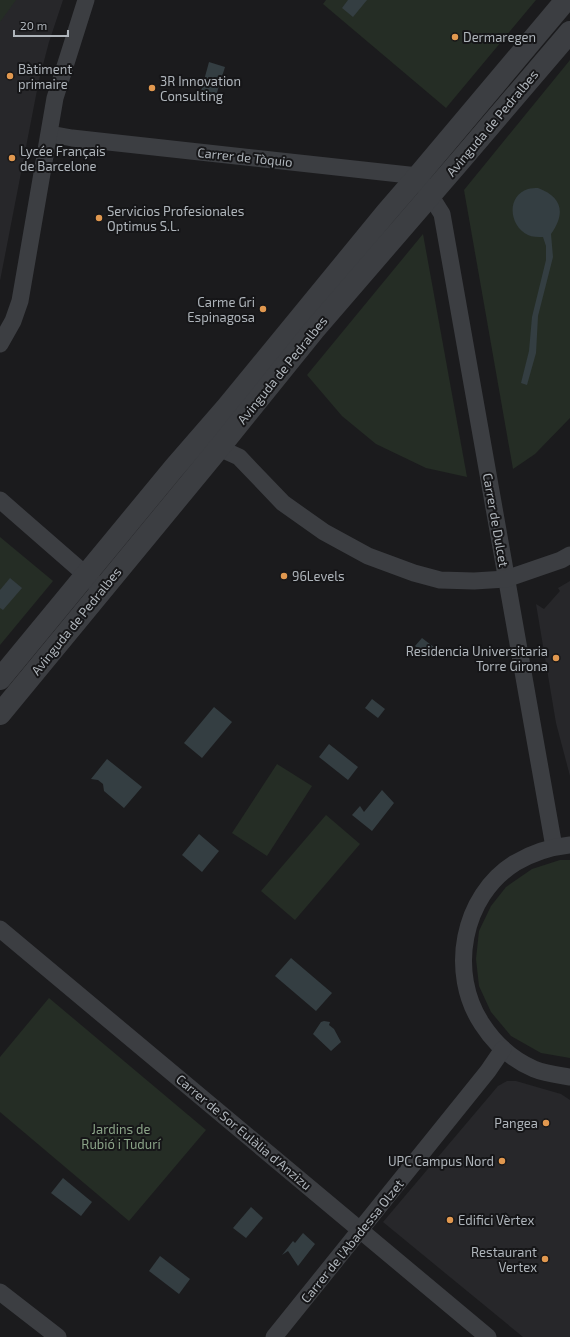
<svg xmlns="http://www.w3.org/2000/svg" width="570" height="1337" viewBox="0 0 570 1337" font-family="'Exo 2',sans-serif">
	<style>
		.built { fill: #27272a }
		.green { fill: #252d25 }
		.water { fill: #343e42 }
		.lines { fill: none; stroke-linecap: round; stroke-linejoin: round }
		.minor { stroke: #3c3e42; stroke-width: 17 }
		.tertiary { stroke: #3c3e42; stroke-width: 22 }
		.poi-dot { fill: #e1984f; stroke: #161618; stroke-width: 1.5 }
		.labels { text-anchor: middle; dominant-baseline: central; stroke-width: 4; stroke-linejoin: round; paint-order: stroke }
		.poi-label { font-size: 13px; fill: #afb5bb; stroke: #161618; text-anchor: start }
		.street-label { font-size: 13px; fill: #afb5bb; stroke: #161618 }
		.park-label { font-size: 13px; fill: #8ba488; stroke: #161618 }
	</style>
	<rect width="100%" height="100%" fill="#1b1b1d"/>
	<!-- built -->
	<g class="built">
		<path d="M0,0h63l-14,42 -10,38 -39,201z"/>
		<path d="M570,581v195l-14,-53 -20,-119 8,5 16,-18 -2,-3z"/>
		<path d="M507,1081h9l45,13 9,6v237h-47l-140,-115 115,-136z"/>
	</g>
	<!-- green -->
	<g class="green">
		<path d="M0,0h16l-16,22z"/>
		<path d="M326,0h210l-90,108 -123,-104z"/>
		<path d="M570,60v358l-35,36 -22,15 -49,-279z"/>
		<path d="M423,234l44,243 -41,-9 -50,-24 -34,-28 -35,-41z"/>
		<path d="M0,537l53,44 -53,64z"/>
		<path d="M277,764l35,22 -45,70 -35,-23z"/>
		<path d="M326,815l34,29 -65,76 -34,-29z"/>
		<path d="M560,860h10v198l-29,-5 -30,-17 -20,-24 -12,-26 -3,-27 3,-28 12,-25 15,-19 26,-18z"/>
		<path d="M49,998l157,132 -77,91 -129,-109v-55z"/>
	</g>
	<!-- water -->
	<g class="water">
		<path d="M348,0h19l-14,17 -11,-9z"/>
		<path d="M209,62l16,5 -10,32 -15,-4z"/>
		<path d="M538,188c24,9 28,25 13,46l2,23 -15,59 -2,37 -9,32 -6,-2 8,-32 3,-34 14,-57v-14l-3,-9c-5,0 -11,0 -15,-2 -19,-9 -22,-39 0,-46 3,-1 7,-1 10,-1z"/>
		<path d="M10,578l12,10 -19,22 -3,-2v-18z"/>
		<path d="M422,638l13,10 -7,9 -13,-11z"/>
		<path d="M372,699l13,10 -7,9 -13,-10z"/>
		<path d="M214,707l18,15 -30,36 -18,-15z"/>
		<path d="M329,744l29,23 -10,13 -29,-23z"/>
		<path d="M107,759l35,28 -18,21 -20,-17 -1,-7 -5,-4 -7,-1z"/>
		<path d="M382,790l12,13 -22,28 -20,-16 8,-9 4,6z"/>
		<path d="M199,834l20,17 -17,21 -20,-17z"/>
		<path d="M291,958l41,35 -16,18 -41,-35z"/>
		<path d="M324,1021l6,1 -1,3 5,4 7,13 -10,9 -18,-17 8,-12z"/>
		<path d="M63,1178l29,24 -11,14 -30,-23z"/>
		<path d="M251,1207l12,11 -17,20 -13,-10z"/>
		<path d="M303,1233l12,11 -17,22 -10,-15 -6,4 11,-14 2,2z"/>
		<path d="M160,1256l30,23 -11,15 -30,-23z"/>
	</g>
	<g class="lines">
		<!-- minor -->
		<g class="minor">
			<path d="M50,134l22,4 346,38 24,38 112,633"/>
			<path d="M0,344l13,-23 7,-20 35,-203 31,-98"/>
			<path d="M208,445l11,3 20,9 44,46 41,29 44,24 46,17 26,7 34,1 32,-2 55,-19 9,-5"/>
			<path d="M0,500l94,82"/>
			<path d="M570,845c-20,2 -38,8 -55,18 -53,33 -67,110 -33,161 13,20 31,36 52,45 12,5 24,6 36,8"/>
			<path d="M0,929l488,408"/>
			<path d="M0,1292l58,45"/>
			<path d="M274,1337l214,-266 15,-22"/>
		</g>
		<!-- tertiary -->
		<g class="tertiary">
			<path d="M0,679l174,-211 53,-61 159,-194 32,-37 148,-176"/>
			<path d="M0,714l219,-266 95,-118 145,-168 111,-130"/>
		</g>
	</g>
	<!-- markers -->
	<g class="poi-dot">
		<circle cx="455" cy="37" r="4"/>
		<circle cx="10" cy="76" r="4"/>
		<circle cx="152" cy="88" r="4"/>
		<circle cx="12" cy="158" r="4"/>
		<circle cx="99" cy="218" r="4"/>
		<circle cx="263" cy="309" r="4"/>
		<circle cx="284" cy="576" r="4"/>
		<circle cx="556" cy="658" r="4"/>
		<circle cx="546" cy="1123" r="4"/>
		<circle cx="502" cy="1161" r="4"/>
		<circle cx="450" cy="1220" r="4"/>
		<circle cx="545" cy="1259" r="4"/>
	</g>
	<g class="labels">
		<!-- poi labels -->
		<g class="poi-label">
			<text x="463" y="37">Dermaregen</text>
			<text x="18" y="69">Bàtiment<tspan x="18" dy="15">primaire</tspan></text>
			<text x="160" y="81">3R Innovation<tspan x="160" dy="15">Consulting</tspan></text>
			<text x="20" y="151">Lycée Français<tspan x="20" dy="15">de Barcelone</tspan></text>
			<text x="107" y="211">Servicios Profesionales<tspan x="107" dy="15">Optimus S.L.</tspan></text>
			<text x="255" y="302" text-anchor="end">Carme Gri<tspan x="255" dy="15">Espinagosa</tspan></text>
			<text x="292" y="576">96Levels</text>
			<text x="548" y="651" text-anchor="end">Residencia Universitaria<tspan x="548" dy="15">Torre Girona</tspan></text>
			<text x="538" y="1123" text-anchor="end">Pangea</text>
			<text x="494" y="1161" text-anchor="end">UPC Campus Nord</text>
			<text x="458" y="1220">Edifici Vèrtex</text>
			<text x="537" y="1252" text-anchor="end">Restaurant<tspan x="537" dy="15">Vertex</tspan></text>
		</g>
		<!-- street labels -->
		<g class="street-label">
			<text transform="translate(492 123) rotate(-50)">Avinguda de Pedralbes</text>
			<text transform="translate(245 157) rotate(6)">Carrer de Tòquio</text>
			<text transform="translate(282 370) rotate(-51)">Avinguda de Pedralbes</text>
			<text transform="translate(496 520) rotate(80)">Carrer de Dulcet</text>
			<text transform="translate(76 621) rotate(-51)">Avinguda de Pedralbes</text>
			<text transform="translate(244 1132) rotate(40)">Carrer de Sor Eulàlia d'Anzizu</text>
			<text transform="translate(352 1241) rotate(-51)">Carrer de l'Abadessa Olzet</text>
		</g>
		<!-- park labels -->
		<g class="park-label">
			<text x="121" y="1129">Jardins de<tspan x="121" dy="15">Rubió i Tudurí</tspan></text>
		</g>
	</g>
	<!-- scale -->
	<path d="M14 30v6h54v-6" fill="none" stroke="#afb5bb" stroke-width="2"/>
	<text x="20" y="30" font-size="12" fill="#afb5bb" stroke="#161618" stroke-width="3" paint-order="stroke">20 m</text>
</svg>
